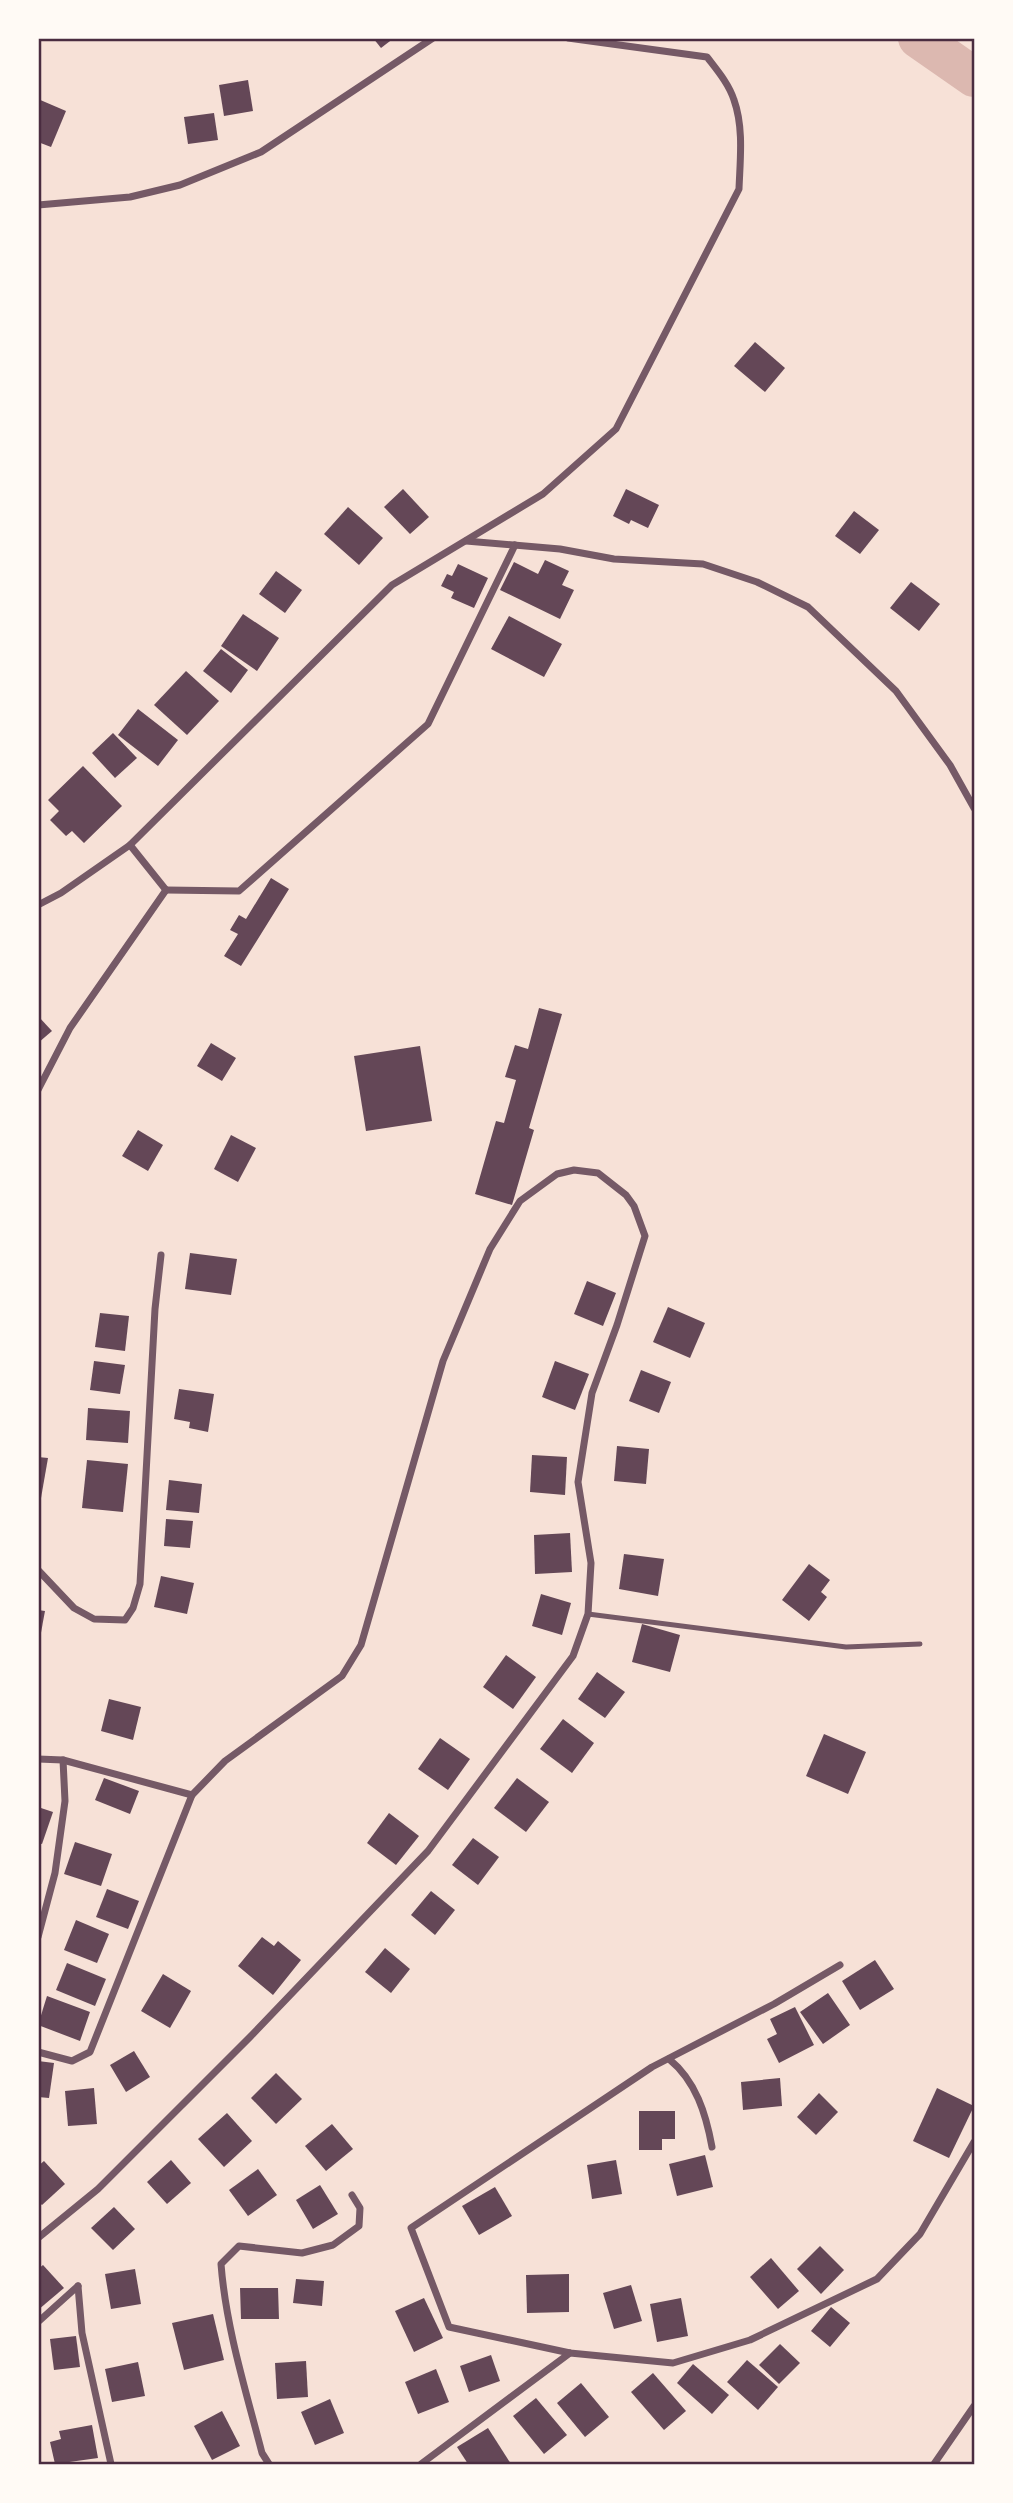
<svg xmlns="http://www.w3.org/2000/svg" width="1013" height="2503" viewBox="0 0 1013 2503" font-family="'Fira Sans Condensed',sans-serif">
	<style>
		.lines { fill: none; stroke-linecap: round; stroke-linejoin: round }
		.river { stroke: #dcb8b0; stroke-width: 40 }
		.building { fill: #644757 }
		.service { stroke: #755966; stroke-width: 5 }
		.minor { stroke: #755966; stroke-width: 7 }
		.neatline { fill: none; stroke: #4a2c40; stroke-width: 2.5 }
	</style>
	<rect width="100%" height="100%" fill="#f7e1d7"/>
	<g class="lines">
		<!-- river -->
		<path class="river" d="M918,38l56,39"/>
	</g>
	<!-- building -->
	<g class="building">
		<path d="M373,38h21l-13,10z"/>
		<path d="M248,80l5,31 -29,5 -5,-31z"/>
		<path d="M38,99l28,12 -15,36 -13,-5z"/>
		<path d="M214,113l4,27 -30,4 -4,-27z"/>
		<path d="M755,342l30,26 -20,24 -31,-26z"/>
		<path d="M403,489l26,28 -19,17 -26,-27z"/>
		<path d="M626,489l33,16 -11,23 -17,-8 -2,4 -16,-8z"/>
		<path d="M348,507l35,31 -24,27 -35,-31z"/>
		<path d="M854,511l25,19 -19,24 -25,-18z"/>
		<path d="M545,560l24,11 -7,14 12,5 -14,29 -60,-29 14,-28 24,12z"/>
		<path d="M458,564l30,14 -14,30 -23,-10 3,-6 -13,-6 6,-12 5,2z"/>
		<path d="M276,571l26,19 -17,23 -26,-19z"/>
		<path d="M911,582l29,22 -21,27 -29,-23z"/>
		<path d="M243,614l36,24 -22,33 -36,-25z"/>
		<path d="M509,616l53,28 -18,33 -53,-28z"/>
		<path d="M221,649l27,21 -17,23 -28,-22z"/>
		<path d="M186,671l33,30 -32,34 -33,-30z"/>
		<path d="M138,709l40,31 -20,26 -40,-31z"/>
		<path d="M113,733l24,25 -22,20 -23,-25z"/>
		<path d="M83,766l39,40 -38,37 -12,-12 -6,5 -16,-16 9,-9 -11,-11z"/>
		<path d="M271,878l18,11 -48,77 -17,-10 14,-22 -8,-4 9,-15 7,4z"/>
		<path d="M539,1008l23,6 -33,114 5,2 -22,75 -37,-11 21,-73 8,2 12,-43 -11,-3 10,-32 13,4z"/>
		<path d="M38,1016l14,15 -14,12z"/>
		<path d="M211,1043l25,15 -14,23 -25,-15z"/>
		<path d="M420,1046l12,75 -66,10 -12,-75z"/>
		<path d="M138,1130l25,15 -15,26 -26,-15z"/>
		<path d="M231,1135l25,13 -18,34 -24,-13z"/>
		<path d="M190,1253l47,6 -6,36 -46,-6z"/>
		<path d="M587,1281l29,12 -13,33 -29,-12z"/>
		<path d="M668,1307l37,16 -15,35 -37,-16z"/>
		<path d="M100,1313l29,3 -4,35 -30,-4z"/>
		<path d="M94,1361l31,4 -5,29 -30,-4z"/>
		<path d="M555,1361l34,13 -14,36 -33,-13z"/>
		<path d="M641,1370l30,12 -12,31 -30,-12z"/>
		<path d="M179,1389l35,5 -6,38 -19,-4 1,-6 -16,-3z"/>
		<path d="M88,1408l42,3 -2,32 -42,-3z"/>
		<path d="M617,1446l32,3 -3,35 -32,-3z"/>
		<path d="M532,1455l35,2 -2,38 -35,-3z"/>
		<path d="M38,1457l10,1 -7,40h-3z"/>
		<path d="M87,1460l41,4 -5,48 -41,-4z"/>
		<path d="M169,1480l33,4 -3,29 -33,-3z"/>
		<path d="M166,1519l27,2 -3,27 -26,-2z"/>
		<path d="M570,1533l2,39 -37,2 -1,-39z"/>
		<path d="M624,1554l40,5 -6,37 -39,-7z"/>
		<path d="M809,1564l21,16 -9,12 6,5 -18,24 -27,-21z"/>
		<path d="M161,1576l33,7 -7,31 -33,-7z"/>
		<path d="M541,1594l30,9 -9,32 -30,-9z"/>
		<path d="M38,1610l7,1 -5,27h-2z"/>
		<path d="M642,1624l38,11 -10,37 -38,-10z"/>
		<path d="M506,1655l30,22 -23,32 -30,-22z"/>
		<path d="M597,1672l28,20 -20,26 -27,-19z"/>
		<path d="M109,1699l32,8 -8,33 -32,-9z"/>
		<path d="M563,1719l31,24 -22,30 -32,-24z"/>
		<path d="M824,1734l42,18 -18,42 -42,-18z"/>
		<path d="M440,1738l30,21 -22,31 -30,-21z"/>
		<path d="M104,1778l35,13 -9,23 -35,-14z"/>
		<path d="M517,1778l32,24 -23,30 -32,-24z"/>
		<path d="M38,1807l15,5 -11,32 -4,-1z"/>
		<path d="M389,1813l30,23 -23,29 -29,-22z"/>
		<path d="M473,1838l26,19 -21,28 -26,-20z"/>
		<path d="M75,1842l37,12 -11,32 -37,-12z"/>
		<path d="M107,1889l32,12 -11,28 -32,-12z"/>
		<path d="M431,1891l24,19 -20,25 -24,-20z"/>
		<path d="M76,1920l33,14 -12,29 -33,-13z"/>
		<path d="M262,1937l12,9 4,-5 23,19 -28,35 -35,-29z"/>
		<path d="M385,1948l25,21 -19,24 -26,-21z"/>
		<path d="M875,1960l19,29 -34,21 -18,-29z"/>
		<path d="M67,1963l39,16 -11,27 -39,-16z"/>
		<path d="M163,1974l28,17 -21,37 -29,-17z"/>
		<path d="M828,1993l22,32 -27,19 -23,-32z"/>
		<path d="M47,1996l43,16 -10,29 -42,-16z"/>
		<path d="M795,2007l19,38 -35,18 -12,-24 10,-5 -7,-15z"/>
		<path d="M134,2051l16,26 -24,15 -16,-27z"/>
		<path d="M38,2061l16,2 -5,35 -11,-1z"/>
		<path d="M276,2073l26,26 -26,25 -25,-26z"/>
		<path d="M780,2078l2,28 -39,4 -2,-28z"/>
		<path d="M94,2088l3,36 -29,2 -3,-35z"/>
		<path d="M937,2088l37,18 -25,52 -36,-17z"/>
		<path d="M819,2093l19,19 -22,23 -19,-18z"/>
		<path d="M639,2111h36v28h-13v11h-23z"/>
		<path d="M227,2113l25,28 -28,26 -26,-28z"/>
		<path d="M332,2124l21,25 -27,22 -21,-25z"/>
		<path d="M705,2155l8,32 -36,9 -8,-32z"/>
		<path d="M171,2160l20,23 -24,21 -20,-22z"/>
		<path d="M616,2160l6,34 -30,5 -5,-34z"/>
		<path d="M44,2161l21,23 -23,21 -4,-3v-36z"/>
		<path d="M258,2169l19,26 -29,21 -19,-26z"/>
		<path d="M320,2185l18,29 -25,15 -17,-29z"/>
		<path d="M495,2187l17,29 -33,19 -17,-29z"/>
		<path d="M114,2207l21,22 -22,21 -22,-22z"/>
		<path d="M820,2246l24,24 -23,24 -24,-25z"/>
		<path d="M771,2258l28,33 -21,18 -28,-32z"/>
		<path d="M43,2265l21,23 -26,22v-41z"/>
		<path d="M135,2269l6,35 -30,5 -6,-35z"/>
		<path d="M569,2274v38l-42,1 -1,-38z"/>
		<path d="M296,2279l28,2 -2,25 -29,-3z"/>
		<path d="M631,2285l11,36 -28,8 -11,-36z"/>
		<path d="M240,2288h38l1,31h-38z"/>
		<path d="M424,2298l19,40 -29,14 -19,-41z"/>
		<path d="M681,2298l7,38 -31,6 -7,-38z"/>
		<path d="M831,2307l19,16 -20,24 -19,-16z"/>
		<path d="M213,2314l11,46 -40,10 -12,-47z"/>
		<path d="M76,2336l4,31 -26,3 -4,-31z"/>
		<path d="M780,2344l20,19 -21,21 -20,-19z"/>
		<path d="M491,2355l9,26 -31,11 -9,-26z"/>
		<path d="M747,2360l31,27 -20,23 -31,-28z"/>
		<path d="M306,2361l2,36 -31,2 -2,-36z"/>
		<path d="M138,2362l7,34 -33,6 -7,-33z"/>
		<path d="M693,2364l36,31 -17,19 -35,-31z"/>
		<path d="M436,2369l13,33 -31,12 -13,-32z"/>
		<path d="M653,2373l33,38 -22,19 -33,-38z"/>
		<path d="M581,2383l28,34 -24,20 -28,-34z"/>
		<path d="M536,2398l31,37 -23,19 -31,-38z"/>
		<path d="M330,2399l14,34 -29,12 -14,-33z"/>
		<path d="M222,2411l18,35 -28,14 -18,-34z"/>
		<path d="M92,2425l6,33 -43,6 -5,-22 11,-3 -2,-8z"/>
		<path d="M488,2428l23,36h-43l-11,-17z"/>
	</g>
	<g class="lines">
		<!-- service -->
		<path class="service" d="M588,1614l258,33 74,-3"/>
		<!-- minor -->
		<g class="minor">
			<path d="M38,205l92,-8 50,-12 81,-33 172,-114"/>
			<path d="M466,541l94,8 54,10 89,5 54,18 51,25 88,84 54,74 24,43"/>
			<path d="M130,845l36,45"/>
			<path d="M166,890l73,1 189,-167 87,-179"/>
			<path d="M38,905l23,-12 69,-48 262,-260 151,-91 73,-65 123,-240c1,-28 5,-61 -5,-89 -5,-16 -17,-30 -27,-43l-139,-19"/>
			<path d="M38,1090l32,-62 96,-138"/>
			<path d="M38,1570l36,38 20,11 31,1 8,-12 7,-24 15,-275 6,-54"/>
			<path d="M38,1759l25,1 129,35"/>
			<path d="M38,1937l17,-64 10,-72 -2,-41"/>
			<path d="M840,1965l-66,39 -122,63 -241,161 38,99 121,26 103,10 77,-23 127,-61 43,-45 54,-92"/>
			<path d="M38,2052l34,9 18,-9 102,-257 33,-34 117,-85 19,-31 82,-284 47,-112 30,-48 37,-27 17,-4 24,3 28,22 8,11 11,30 -28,89 -25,68 -14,89 13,81 -3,51 -15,42 -145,195 -178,186 -152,152 -60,49"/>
			<path d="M669,2059c27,22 37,55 43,88"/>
			<path d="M78,2286l4,47 29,131"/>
			<path d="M38,2322l40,-36"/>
			<path d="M269,2464l-7,-11c-16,-62 -36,-125 -41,-189l18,-18 63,7 31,-8 26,-19 1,-18 -8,-13"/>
			<path d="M421,2464l149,-111"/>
			<path d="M934,2464l40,-58"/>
		</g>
	</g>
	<!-- border -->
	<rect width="1013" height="2503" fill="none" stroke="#fffaf5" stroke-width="80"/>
	<rect x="40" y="40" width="933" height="2423" class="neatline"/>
</svg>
